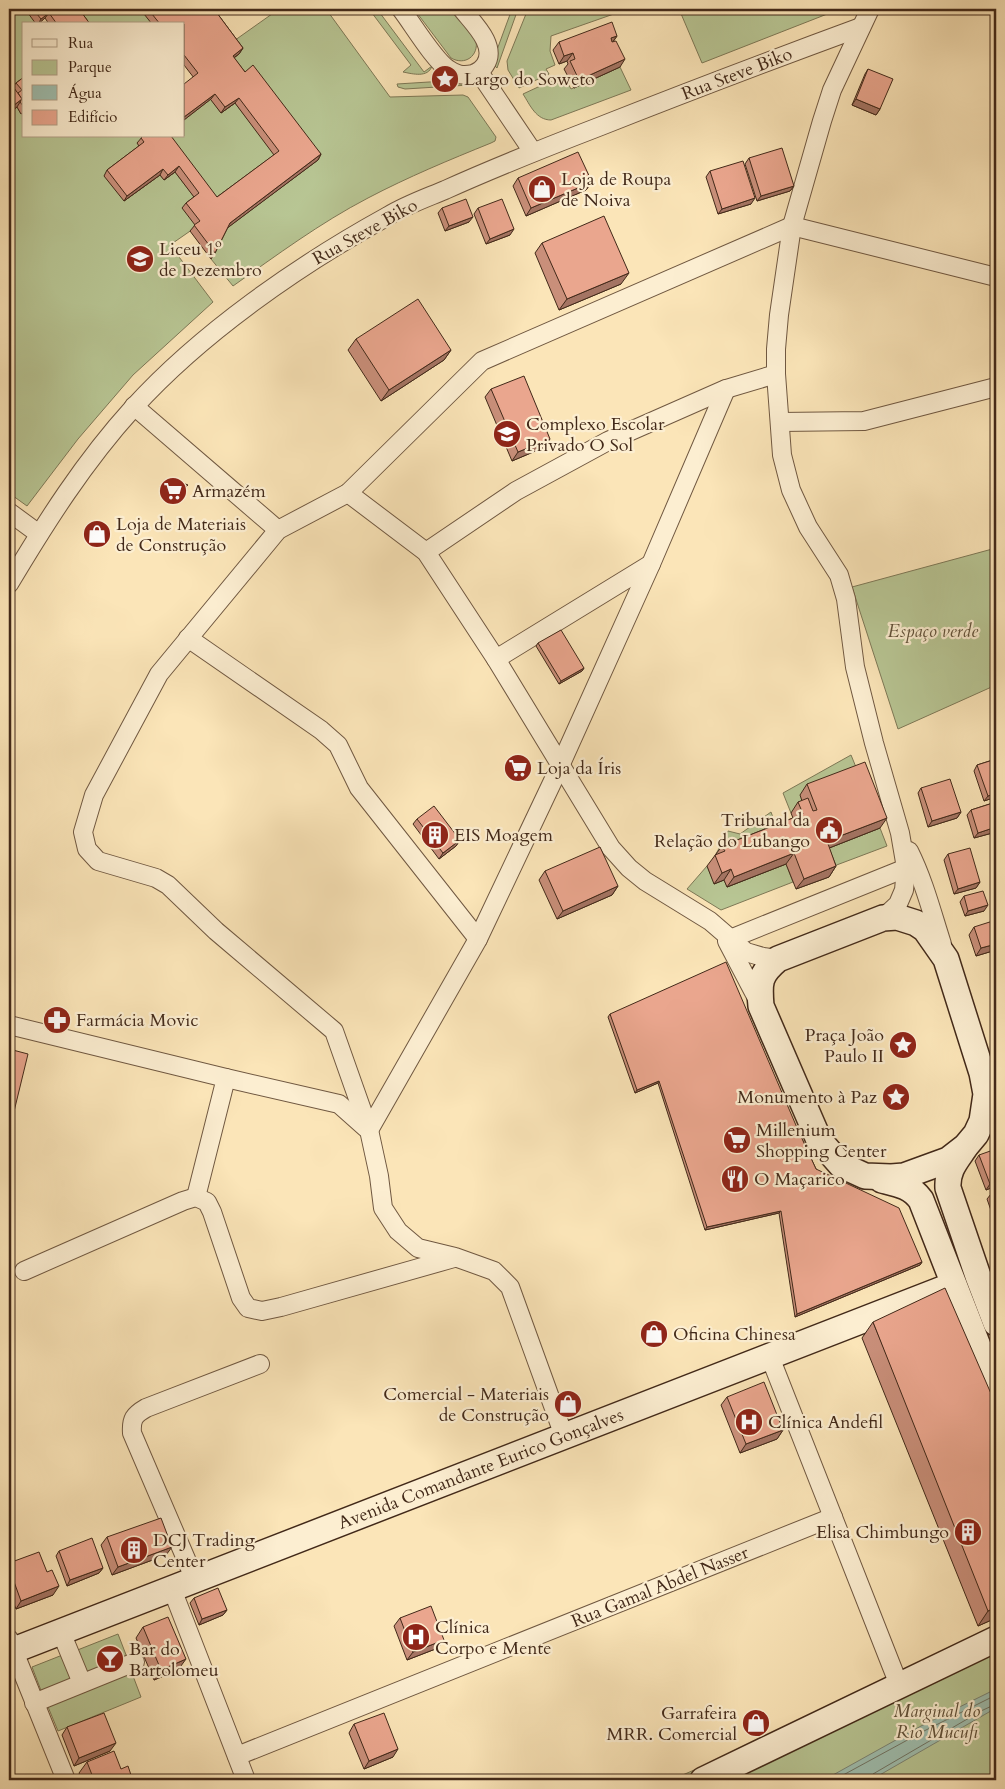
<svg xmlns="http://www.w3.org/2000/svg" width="1005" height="1789" viewBox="0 0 1005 1789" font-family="Cardo,serif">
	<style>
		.green { fill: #b8c694; stroke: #7d7856 }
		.water { fill: #9fbfb0; stroke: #7a8374 }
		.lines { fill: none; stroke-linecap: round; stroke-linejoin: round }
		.shore { stroke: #707464; stroke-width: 1 }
		.street-casing { stroke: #705841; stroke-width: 20 }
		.secondary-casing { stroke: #422919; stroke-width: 28 }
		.street { stroke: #fceed1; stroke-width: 18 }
		.secondary { stroke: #fceed1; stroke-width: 25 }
		.wall { fill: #c98f7a; stroke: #422919 }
		.shaded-wall { fill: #a47463; stroke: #422919 }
		.building { fill: #eaa68e; stroke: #422919 }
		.labels { text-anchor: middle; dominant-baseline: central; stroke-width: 4.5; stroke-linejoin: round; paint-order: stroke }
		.street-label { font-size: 18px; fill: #422919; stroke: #fceed1 }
		.poi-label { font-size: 18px; fill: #422919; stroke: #fceed1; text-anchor: start }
		.park-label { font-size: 18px; font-style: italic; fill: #605038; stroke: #fceed1 }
	</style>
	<rect width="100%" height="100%" fill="#fbe5b8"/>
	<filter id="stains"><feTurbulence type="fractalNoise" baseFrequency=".004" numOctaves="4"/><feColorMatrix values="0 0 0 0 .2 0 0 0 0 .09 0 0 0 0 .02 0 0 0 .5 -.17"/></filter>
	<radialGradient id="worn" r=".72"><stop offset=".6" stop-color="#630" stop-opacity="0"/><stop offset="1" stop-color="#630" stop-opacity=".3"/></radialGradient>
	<!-- green -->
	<g class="green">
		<path d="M9,9h16l12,15h-13v56l-15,17z"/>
		<path d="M71,9h70l11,15h-70z"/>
		<path d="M279,9h47l64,88 73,-2 5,2 28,40 -1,4 -4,2c-42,17 -83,34 -123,55 -48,25 -91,57 -135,88l-22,-27 15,-30 91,-69 -76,-83 -12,-16 2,-18z"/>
		<path d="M369,9h8l47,63 8,-6c-4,12 -19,8 -29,6l8,-7z"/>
		<path d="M414,9h39l23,31c3,16 -11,26 -25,18z"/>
		<path d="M512,9h6l-21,59 -3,-3v-7z"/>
		<path d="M528,9h100l-77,27 -1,15 5,14 -9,4 3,5 -30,14 -11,-18 -1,-9z"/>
		<path d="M679,9h161l-138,54z"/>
		<path d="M620,67l11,23 -80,30c-15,0 -21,-15 -28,-26l28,-13 3,4 12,-5 5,9z"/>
		<path d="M461,80l8,5 -64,4 -7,-2 -1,-3z"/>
		<path d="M211,99l10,14 14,-10 41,53 -62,47 -51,-67h21v-16z"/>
		<path d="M17,107l4,7 3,-2v24h123l-6,12 -17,53 36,-26 4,5 11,-8 20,26 1,29 -26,18 43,57 -80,73 -55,64 -51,67 -18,-13v-380z"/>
		<path d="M996,548v137l-98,44 -46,-142z"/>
		<path d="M851,755l7,17 -48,48 -19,-7 -8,-20z"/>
		<path d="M771,812l7,19 -63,25 13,-25 12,3z"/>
		<path d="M880,828l7,18 -61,23 -7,-17z"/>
		<path d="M786,864l7,18 -72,28 -34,-21 20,-23 7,17 10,-3 3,7z"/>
		<path d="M996,1628v152h-325l58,-25z"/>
		<path d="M118,1634l10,26 -43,16 -10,-25z"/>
		<path d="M65,1654l10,26 -33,13 -10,-26z"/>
		<path d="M130,1668l11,29 -83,34 -12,-29z"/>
	</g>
	<!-- water -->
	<path class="water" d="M996,1689v19l-125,72h-47l97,-54z"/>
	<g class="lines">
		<!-- shore -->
		<g class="shore">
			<path d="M834,1780l90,-49 72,-36"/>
			<path d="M870,1780l3,-6 108,-63 15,-7"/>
		</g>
		<defs>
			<g id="street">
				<path d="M401,9c11,14 33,51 47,60 8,6 15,7 25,5 6,-2 9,-4 12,-9 13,-19 -12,-42 -23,-56"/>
				<path d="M870,9l-38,81 -10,31 -30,105 -13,89 -3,34v25l6,81 9,35 17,37 31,48 7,24 9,68 19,76 26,90 6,35 -2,22 -6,14 -15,14"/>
				<path d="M479,72l54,80"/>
				<path d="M134,406l144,124"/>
				<path d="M780,422l84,-1 132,-34"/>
				<path d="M348,493l78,59 70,107 115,189 18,20 16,13 65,40 36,31 17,5 15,2"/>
				<path d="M9,512l30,22"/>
				<path d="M426,552l90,-61 92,-50 118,-52 50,-15"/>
				<path d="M9,584c37,-62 75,-122 124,-176 68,-75 166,-143 255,-192 18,-11 38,-18 57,-26 51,-23 104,-44 156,-64 86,-34 173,-67 260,-99"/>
				<path d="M188,638l133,92 17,15 21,43 119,151"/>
				<path d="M496,659l155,-95"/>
				<path d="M909,851c15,30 23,62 33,93"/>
				<path d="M730,939l176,-71"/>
				<path d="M727,941l32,61"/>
				<path d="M9,1025l217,53 113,26 27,24"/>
				<path d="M369,1130l109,-191 82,-173 91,-202 75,-175"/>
				<path d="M196,1197l30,-119"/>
				<path d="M24,1271l159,-70 13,-4 11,5 5,10 29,86 7,10 14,3 19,-4 173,-49"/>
				<path d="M770,1357l129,328"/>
				<path d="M564,1436l-54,-149 -16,-16 -39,-14 -37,-9 -20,-17 -15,-23 -4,-32 -10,-46 -35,-99 -118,-100 -48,-46 -12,-7 -58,-17 -11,-12 -4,-17 11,-37 65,-121 119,-144 70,-37 134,-132 310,-135 204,51"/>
				<path d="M195,1580l-63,-147c-1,-14 2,-18 14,-25l114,-44"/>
				<path d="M172,1589l74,191"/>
				<path d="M61,1632l21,51"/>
				<path d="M9,1639l57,141"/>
				<path d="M34,1703l101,-41"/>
				<path d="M237,1756l596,-239"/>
			</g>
			<g id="secondary">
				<path d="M897,917l19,6 9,6 21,30 36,114 4,21 -4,27 -6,13 -10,12 -18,14 -44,16 -13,1 -26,-1 -24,-11 -22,-25 -58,-134c-2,-24 -2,-31 17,-47l105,-41z"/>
				<path d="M964,1149c-9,13 -17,22 -16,39l30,88 18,47"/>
				<path d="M882,1180c16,4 29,6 39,20l75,192"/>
				<path id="s1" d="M9,1652l944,-367"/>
				<path d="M703,1780l293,-141"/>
			</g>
		</defs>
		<!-- street casing -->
		<use href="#street" class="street-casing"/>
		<!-- secondary casing -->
		<use href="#secondary" class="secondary-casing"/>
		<!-- street -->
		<use href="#street" class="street"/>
		<!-- secondary -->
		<use href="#secondary" class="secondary"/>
	</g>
	<!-- wall -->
	<g class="wall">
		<path d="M25,9h54l11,15h-41l-4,-6 -7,6h-2z"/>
		<path d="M140,9h74l29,39 -4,6 -5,4 11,14 76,82 -3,6 -90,67 -13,26 -4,6 -21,-28 5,-6 -13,-17 4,-5 8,-6 -19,-25 -11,8 -4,-5 -36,26 -20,-25 3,-6 32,-24 -2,-3 6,-7 74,61 57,-42 -39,-52 -14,10 -37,-48v-41h-32z"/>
		<path d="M617,36l-4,6 7,25 -46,21 -10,-19 4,-5 -1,-3 -8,3 -6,-14 6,-8z"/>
		<path d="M868,69l12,40 -4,6 -24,-10 13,-31z"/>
		<path d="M24,77v35l-3,2 -4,-7 -8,6v-32l4,6 3,-4z"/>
		<path d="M749,158l45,28 -4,5 -33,10 -12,-37z"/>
		<path d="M710,171l41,33 -33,10 -12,-37z"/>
		<path d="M518,178l74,4 -6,8 -60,26 -13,-30z"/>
		<path d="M442,208l27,14 -24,9 -7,-18z"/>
		<path d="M478,208l32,27 -24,9 -12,-30z"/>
		<path d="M542,243l79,41 -62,26 -24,-57z"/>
		<path d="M356,339l95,11 -7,10 -63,41 -33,-51z"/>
		<path d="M491,389l54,58 -33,14 -27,-64z"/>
		<path d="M186,487l-16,13 -9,-5 1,-3z"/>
		<path d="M538,643l46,25 -2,3 -23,13 -23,-38z"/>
		<path d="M996,759v38l-12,4 -10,-30 3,-6z"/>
		<path d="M807,784l73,44 -51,20 7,18 -7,11 -33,12 -10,-25 -59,23 -3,-7 -10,4 -7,-18 15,-20 71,-28 -2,-5 7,-11 4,-1 -2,-6z"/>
		<path d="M921,788l40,24 -4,6 -29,9 -10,-34z"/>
		<path d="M996,802v30l-22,6 -7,-23 4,-5z"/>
		<path d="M417,819l43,21 -4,6 -17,13 -26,-35z"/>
		<path d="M948,854l32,28 -4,6 -22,6 -10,-34z"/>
		<path d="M545,871l73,15 -6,9 -55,24 -18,-39z"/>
		<path d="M964,896l20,15 -19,5 -5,-14z"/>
		<path d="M974,927l22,23 -20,6 -7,-21z"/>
		<path d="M996,997v21l-4,-16z"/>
		<path d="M610,1014l188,116 18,39 106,93 -2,3 -125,52 -16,-104 -74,17 -47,-147 -23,10 -27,-76z"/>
		<path d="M979,1155l17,31 -10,4 -11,-29z"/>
		<path d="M996,1192v26l-2,1 -7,-20 4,-5z"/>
		<path d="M873,1322l123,296 -18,8 -116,-288z"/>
		<path d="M727,1397l56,33 -6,9 -37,14 -19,-48z"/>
		<path d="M107,1537l59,18 -54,20 -11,-30z"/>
		<path d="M59,1551l44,17 -4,5 -32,13 -11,-30z"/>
		<path d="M9,1563l44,32 -37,14 -7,-18z"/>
		<path d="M194,1598l33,12 -4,5 -24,10 -9,-22z"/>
		<path d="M400,1618l44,22 -6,8 -31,12 -13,-34z"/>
		<path d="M143,1627l35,43 -24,10 -18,-42z"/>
		<path d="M102,1657l21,2 -2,3 -18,7 -3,-9z"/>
		<path d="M354,1724l39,33 -29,12 -15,-36z"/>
		<path d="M67,1727l43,24 -36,15 -12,-31z"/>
		<path d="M87,1762l34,7 7,11h-46l-3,-7z"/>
	</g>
	<!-- shaded-wall -->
	<g class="shaded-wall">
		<path d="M49,13l-4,5 -7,6 3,-5z"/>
		<path d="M617,36l-6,8v-6z"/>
		<path d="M243,48l-4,6 -10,7 4,-5z"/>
		<path d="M573,53l-6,8 -8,3 5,-8z"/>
		<path d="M625,59l-5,8 -46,21 5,-8z"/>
		<path d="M215,94l-4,5 -27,21v-3z"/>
		<path d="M239,98l-4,5 -14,10 4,-6z"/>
		<path d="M22,99l-5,8 -8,6v-4z"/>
		<path d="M856,99l24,10 -4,6 -24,-10z"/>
		<path d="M321,154l-3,6 -92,69 4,-6z"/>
		<path d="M179,166l-4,6 -11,8 4,-5z"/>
		<path d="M163,169l-3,6 -36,26 3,-5z"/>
		<path d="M592,182l-6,8 -60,26 5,-8z"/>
		<path d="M794,186l-4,5 -33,10 4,-5z"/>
		<path d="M755,198l-4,6 -33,10 4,-5z"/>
		<path d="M473,217l-4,5 -24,9 4,-5z"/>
		<path d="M514,229l-4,6 -24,9 4,-5z"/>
		<path d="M629,273l-8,11 -62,26 8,-11z"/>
		<path d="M451,350l-7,10 -63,41 8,-11z"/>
		<path d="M550,439l-5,8 -33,14 6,-9z"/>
		<path d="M188,485l-2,2 -16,13 2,-3z"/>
		<path d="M584,668l-2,3 -23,13 2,-3z"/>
		<path d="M996,793v4l-12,4 4,-5z"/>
		<path d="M961,812l-4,6 -29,9 4,-6z"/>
		<path d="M887,818l-7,10 -61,24 8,-11z"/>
		<path d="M996,827v5l-22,6 4,-5z"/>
		<path d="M460,840l-4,6 -17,13 4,-6z"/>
		<path d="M794,853l-8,11 -59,23 7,-10z"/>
		<path d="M836,866l-7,11 -33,12 8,-10z"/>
		<path d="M731,869l-7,11 -10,4 8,-11z"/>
		<path d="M980,882l-4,6 -22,6 4,-5z"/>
		<path d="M618,886l-6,9 -55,24 6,-8z"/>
		<path d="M988,905l-4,6 -19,5 3,-5z"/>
		<path d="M996,944v6l-20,6 5,-8z"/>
		<path d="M659,1081l-1,2 -23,10 2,-3z"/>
		<path d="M996,1182v4l-10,4 4,-6z"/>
		<path d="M781,1211l-2,2 -74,17 2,-3z"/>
		<path d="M922,1262l-2,3 -125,52 2,-3z"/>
		<path d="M783,1430l-6,9 -37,14 6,-9z"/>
		<path d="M172,1547l-6,8 -54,20 6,-8z"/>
		<path d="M103,1568l-4,5 -32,13 3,-6z"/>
		<path d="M59,1586l-6,9 -37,14 5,-8z"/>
		<path d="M996,1607v11l-18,8 10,-15z"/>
		<path d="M227,1610l-4,5 -24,10 3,-6z"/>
		<path d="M444,1640l-6,8 -31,12 6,-8z"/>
		<path d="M123,1659l-2,3 -18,7 2,-3z"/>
		<path d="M186,1659l-8,11 -24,10 7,-10z"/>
		<path d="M116,1743l-6,8 -36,15 5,-8z"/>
		<path d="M398,1749l-5,8 -29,12 5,-8z"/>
		<path d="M131,1775l-3,5h-4l1,-2z"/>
	</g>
	<!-- building -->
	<g class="building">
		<path d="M33,9h46l11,15h-33l-8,-11 -8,6z"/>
		<path d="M148,9h66l29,39 -10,8 12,16 8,-7 68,89 -91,69 -15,30 -21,-28 6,-4 -14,-18 13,-10 -20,-27 -11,9 -5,-6 -36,27 -20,-26 37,-28 -3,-4 2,-2h28l46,61 62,-46 -40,-53 -14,9 -10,-13 -31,23v-33l14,-11 -14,-18v-31h-24z"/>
		<path d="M612,22l5,14 -6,2 1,4 4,-1 9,18 -46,21 -9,-19 5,-2 -2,-6 -9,3 -5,-14z"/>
		<path d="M868,69l25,10 -13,30 -24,-10z"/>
		<path d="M24,77v30l-4,-5 2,-3 -4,-6 4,-3 -6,-7z"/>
		<path d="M9,81l13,18 -13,10z"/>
		<path d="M782,148l12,38 -33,10 -12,-38z"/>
		<path d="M578,152l14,30 -61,26 -13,-30z"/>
		<path d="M743,161l12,37 -33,11 -12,-38z"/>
		<path d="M466,199l7,18 -24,9 -7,-18z"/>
		<path d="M502,199l12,30 -24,10 -12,-31z"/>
		<path d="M604,216l25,57 -62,26 -25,-56z"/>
		<path d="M418,299l33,51 -62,40 -33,-51z"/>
		<path d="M524,376l26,63 -32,13 -27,-63z"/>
		<path d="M175,480l13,5 -16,12 -10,-5z"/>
		<path d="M561,630l23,38 -23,13 -23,-38z"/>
		<path d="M996,759v34l-8,3 -11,-31z"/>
		<path d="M865,762l22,56 -60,23 9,25 -32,13 -10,-26 -60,24 -3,-8 -9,4 -7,-18 10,-4 -3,-5 81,-32 -5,-12 10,-4 5,13 4,-1 -10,-26z"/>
		<path d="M950,779l11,33 -29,9 -11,-33z"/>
		<path d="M996,802v25l-18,6 -7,-23z"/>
		<path d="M434,806l26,34 -17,13 -26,-34z"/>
		<path d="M600,847l18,39 -55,25 -18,-40z"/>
		<path d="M970,848l10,34 -22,7 -10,-35z"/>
		<path d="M983,891l5,14 -20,6 -4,-15z"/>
		<path d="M996,920v24l-15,4 -7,-21z"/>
		<path d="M726,962l72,168 18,39 83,39 23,54 -125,52 -16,-103 -74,16 -48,-146 -22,9 -27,-76z"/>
		<path d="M9,1049l19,5 -19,78z"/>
		<path d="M996,1149v33l-6,2 -11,-29z"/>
		<path d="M996,1192v17l-5,-15z"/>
		<path d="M945,1288l51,117v202l-8,4 -115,-289z"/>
		<path d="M764,1382l19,48 -37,14 -19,-47z"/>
		<path d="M161,1518l11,29 -54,20 -11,-30z"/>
		<path d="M92,1538l11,30 -33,12 -11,-29z"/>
		<path d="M39,1552l8,20 5,-2 7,16 -38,15 -12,-33v-5z"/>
		<path d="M218,1588l9,22 -25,9 -8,-21z"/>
		<path d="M431,1606l13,34 -31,12 -13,-34z"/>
		<path d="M168,1617l18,42 -25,11 -18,-43z"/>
		<path d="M119,1650l4,9 -18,7 -3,-9z"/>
		<path d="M104,1713l12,30 -37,15 -12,-31z"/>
		<path d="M384,1713l14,36 -29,12 -15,-37z"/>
		<path d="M114,1751l7,18 7,-3 3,9 -6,3 1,2h-32l-7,-18z"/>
	</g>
	<!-- icons -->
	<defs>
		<symbol id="sight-disc" viewBox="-11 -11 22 22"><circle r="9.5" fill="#8f2418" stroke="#fceed1"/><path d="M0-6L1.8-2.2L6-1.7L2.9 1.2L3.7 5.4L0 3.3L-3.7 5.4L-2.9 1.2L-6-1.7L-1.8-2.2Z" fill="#fff"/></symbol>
		<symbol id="shop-disc" viewBox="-11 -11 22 22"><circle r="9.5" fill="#8f2418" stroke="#fceed1"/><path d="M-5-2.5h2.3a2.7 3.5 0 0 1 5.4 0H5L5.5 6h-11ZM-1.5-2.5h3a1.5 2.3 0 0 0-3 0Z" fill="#fff"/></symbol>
		<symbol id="school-disc" viewBox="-11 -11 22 22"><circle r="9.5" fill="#8f2418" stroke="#fceed1"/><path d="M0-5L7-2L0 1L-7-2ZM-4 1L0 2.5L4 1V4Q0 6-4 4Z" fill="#fff"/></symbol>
		<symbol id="supermarket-disc" viewBox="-11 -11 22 22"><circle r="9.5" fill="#8f2418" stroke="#fceed1"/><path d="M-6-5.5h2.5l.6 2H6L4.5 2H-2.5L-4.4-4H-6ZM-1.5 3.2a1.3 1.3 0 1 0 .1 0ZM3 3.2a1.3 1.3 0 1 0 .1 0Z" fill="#fff"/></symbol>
		<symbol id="civic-disc" viewBox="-11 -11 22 22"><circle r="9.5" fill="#8f2418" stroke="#fceed1"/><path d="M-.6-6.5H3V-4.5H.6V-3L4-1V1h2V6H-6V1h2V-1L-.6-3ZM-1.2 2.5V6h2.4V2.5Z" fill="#fff"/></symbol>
		<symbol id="building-disc" viewBox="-11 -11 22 22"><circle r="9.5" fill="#8f2418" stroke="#fceed1"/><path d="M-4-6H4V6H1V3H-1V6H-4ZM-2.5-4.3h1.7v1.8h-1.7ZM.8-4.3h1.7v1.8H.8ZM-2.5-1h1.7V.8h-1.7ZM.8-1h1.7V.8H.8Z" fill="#fff"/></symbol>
		<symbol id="pharmacy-disc" viewBox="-11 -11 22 22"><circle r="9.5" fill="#8f2418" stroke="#fceed1"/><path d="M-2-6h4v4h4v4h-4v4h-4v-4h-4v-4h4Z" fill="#fff"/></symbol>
		<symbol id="restaurant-disc" viewBox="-11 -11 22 22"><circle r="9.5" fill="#8f2418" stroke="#fceed1"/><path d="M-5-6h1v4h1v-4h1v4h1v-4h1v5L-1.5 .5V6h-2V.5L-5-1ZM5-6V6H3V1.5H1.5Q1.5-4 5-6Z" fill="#fff"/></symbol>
		<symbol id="hospital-disc" viewBox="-11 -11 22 22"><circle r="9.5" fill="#8f2418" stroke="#fceed1"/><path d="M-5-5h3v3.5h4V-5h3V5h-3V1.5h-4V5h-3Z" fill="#fff"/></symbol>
		<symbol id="bar-disc" viewBox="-11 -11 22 22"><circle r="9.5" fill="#8f2418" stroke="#fceed1"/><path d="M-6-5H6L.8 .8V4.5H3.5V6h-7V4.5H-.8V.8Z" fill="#fff"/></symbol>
	</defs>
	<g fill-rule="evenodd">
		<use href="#sight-disc" x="429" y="63" width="32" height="32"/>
		<use href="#shop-disc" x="526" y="173" width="32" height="32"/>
		<use href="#school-disc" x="124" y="243" width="32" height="32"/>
		<use href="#school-disc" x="491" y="418" width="32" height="32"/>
		<use href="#supermarket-disc" x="157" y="475" width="32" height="32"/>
		<use href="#shop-disc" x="81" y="518" width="32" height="32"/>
		<use href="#supermarket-disc" x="502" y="752" width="32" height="32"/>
		<use href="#civic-disc" x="813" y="814" width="32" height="32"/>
		<use href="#building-disc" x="419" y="819" width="32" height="32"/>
		<use href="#pharmacy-disc" x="41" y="1004" width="32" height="32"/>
		<use href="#sight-disc" x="887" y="1029" width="32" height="32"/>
		<use href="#sight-disc" x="880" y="1081" width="32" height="32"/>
		<use href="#supermarket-disc" x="721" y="1124" width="32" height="32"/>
		<use href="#restaurant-disc" x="719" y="1163" width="32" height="32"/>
		<use href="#shop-disc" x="638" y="1318" width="32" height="32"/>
		<use href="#shop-disc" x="552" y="1388" width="32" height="32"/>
		<use href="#hospital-disc" x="733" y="1406" width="32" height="32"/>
		<use href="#building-disc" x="952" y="1516" width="32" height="32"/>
		<use href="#building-disc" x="118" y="1534" width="32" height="32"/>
		<use href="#hospital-disc" x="400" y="1621" width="32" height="32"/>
		<use href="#bar-disc" x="94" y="1643" width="32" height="32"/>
		<use href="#shop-disc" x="740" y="1707" width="32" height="32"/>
	</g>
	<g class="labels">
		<!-- street labels -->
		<g class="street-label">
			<text transform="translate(737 74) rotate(-21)">Rua Steve Biko</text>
			<text transform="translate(365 232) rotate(-29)">Rua Steve Biko</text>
			<text stroke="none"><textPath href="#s1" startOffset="506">Avenida Comandante Eurico Gonçalves</textPath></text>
			<text transform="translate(660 1587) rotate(-22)">Rua Gamal Abdel Nasser</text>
		</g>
		<!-- poi labels -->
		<g class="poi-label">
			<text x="464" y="79">Largo do Soweto</text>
			<text x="561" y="179">Loja de Roupa<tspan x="561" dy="21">de Noiva</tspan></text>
			<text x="159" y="249">Liceu 1º<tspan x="159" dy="21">de Dezembro</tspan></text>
			<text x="526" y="424">Complexo Escolar<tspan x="526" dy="21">Privado O Sol</tspan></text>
			<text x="192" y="491">Armazém</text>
			<text x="116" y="524">Loja de Materiais<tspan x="116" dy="21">de Construção</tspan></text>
			<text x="537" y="768">Loja da Íris</text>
			<text x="810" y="820" text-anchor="end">Tribunal da<tspan x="810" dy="21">Relação do Lubango</tspan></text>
			<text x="454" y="835">EIS Moagem</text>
			<text x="76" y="1020">Farmácia Movic</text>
			<text x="884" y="1035" text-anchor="end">Praça João<tspan x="884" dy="21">Paulo II</tspan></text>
			<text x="877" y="1097" text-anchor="end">Monumento à Paz</text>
			<text x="756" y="1130">Millenium<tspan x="756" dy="21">Shopping Center</tspan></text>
			<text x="754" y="1179">O Maçarico</text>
			<text x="673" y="1334">Oficina Chinesa</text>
			<text x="549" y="1394" text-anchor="end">Comercial - Materiais<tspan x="549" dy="21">de Construção</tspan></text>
			<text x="768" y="1422">Clínica Andefil</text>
			<text x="949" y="1532" text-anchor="end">Elisa Chimbungo</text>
			<text x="153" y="1540">DCJ Trading<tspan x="153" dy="21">Center</tspan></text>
			<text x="435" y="1627">Clínica<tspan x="435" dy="21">Corpo e Mente</tspan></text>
			<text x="129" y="1649">Bar do<tspan x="129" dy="21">Bartolomeu</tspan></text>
			<text x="737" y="1713" text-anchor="end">Garrafeira<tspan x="737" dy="21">MRR. Comercial</tspan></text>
		</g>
		<!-- park labels -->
		<g class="park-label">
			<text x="933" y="631">Espaço verde</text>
			<text x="937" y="1711">Marginal do<tspan x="937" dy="21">Rio Mucufi</tspan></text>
		</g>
	</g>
	<!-- margin -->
	<rect width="1005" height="1789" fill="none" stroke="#fbe5b8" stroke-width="30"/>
	<rect x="10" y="10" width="985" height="1769" fill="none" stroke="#422919" stroke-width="2.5"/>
	<rect x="15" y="15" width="975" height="1759" fill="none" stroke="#422919"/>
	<!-- legend -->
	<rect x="22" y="22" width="162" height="115" fill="#fceed1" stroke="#b29f87"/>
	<rect x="32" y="39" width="25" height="8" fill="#fceed1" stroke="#b29f87"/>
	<text x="68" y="48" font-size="15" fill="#422919">Rua</text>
	<rect x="32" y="60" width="25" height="15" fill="#b8c694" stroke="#b29f87"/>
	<text x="68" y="72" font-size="15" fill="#422919">Parque</text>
	<rect x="32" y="85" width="25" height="15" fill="#9fbfb0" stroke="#b29f87"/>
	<text x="68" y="98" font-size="15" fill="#422919">Água</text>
	<rect x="32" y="110" width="25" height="15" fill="#eaa68e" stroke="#b29f87"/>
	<text x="68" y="122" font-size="15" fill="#422919">Edifício</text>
	<rect width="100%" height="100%" filter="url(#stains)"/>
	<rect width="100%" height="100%" fill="url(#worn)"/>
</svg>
